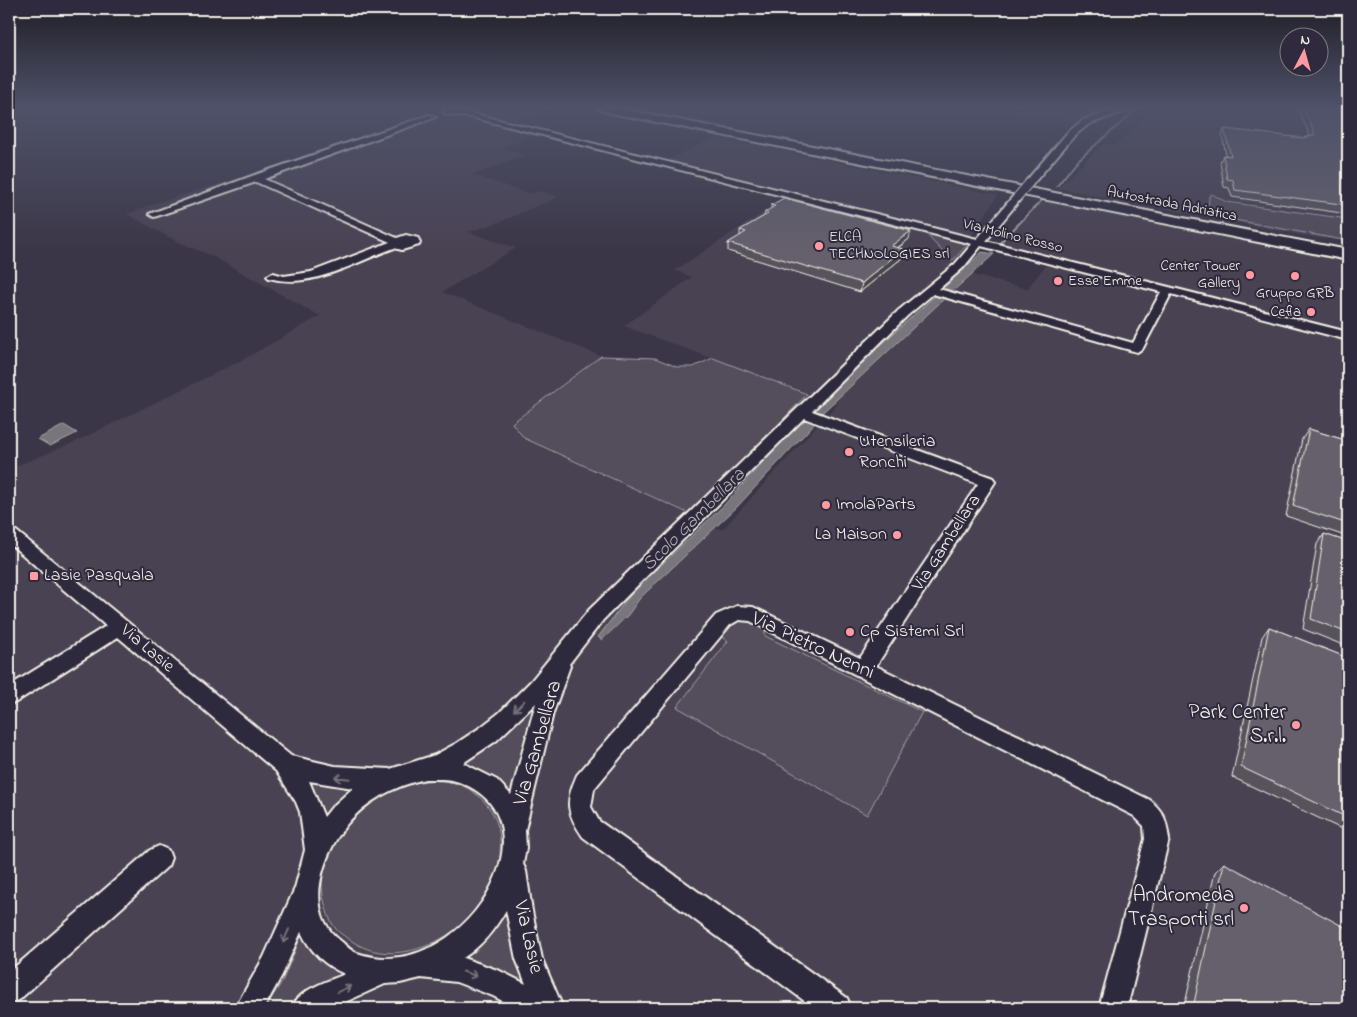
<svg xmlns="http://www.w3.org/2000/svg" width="1357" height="1017" viewBox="0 0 1357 1017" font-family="'Indie Flower',sans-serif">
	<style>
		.built { fill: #484352 }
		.green { fill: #534e5c; stroke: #a4a0a2 }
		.water { fill: #78747b; stroke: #aaa6a7 }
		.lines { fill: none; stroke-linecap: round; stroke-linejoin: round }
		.stream { stroke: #aaa6a7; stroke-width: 2 }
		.minor-casing { stroke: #f4f1e8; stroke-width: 4 }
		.highway-casing { stroke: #f4f1e8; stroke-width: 4 }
		.minor { fill: #2f2a3d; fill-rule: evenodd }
		.highway { fill: #2f2a3d; fill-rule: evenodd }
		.minor-bridge-casing { stroke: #f4f1e8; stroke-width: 10; stroke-linecap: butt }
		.minor-bridge { stroke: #2f2a3d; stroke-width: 8 }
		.wall { fill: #57535d; stroke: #f4f1e8 }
		.shaded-wall { fill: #47444c; stroke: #f4f1e8 }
		.building { fill: #65616c; stroke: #f4f1e8 }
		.oneway { stroke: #747079 }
		.poi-dot { fill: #ff9aa2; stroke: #2f2a3d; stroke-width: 2 }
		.labels { text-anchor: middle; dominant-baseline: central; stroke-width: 4; stroke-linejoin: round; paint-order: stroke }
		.far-street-label { font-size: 15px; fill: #f4f1e8; stroke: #2f2a3d }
		.far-poi-label { font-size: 15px; fill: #f4f1e8; stroke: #2f2a3d; text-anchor: start }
		.poi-label { font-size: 18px; fill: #f4f1e8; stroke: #2f2a3d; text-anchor: start }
		.street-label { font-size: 18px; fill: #f4f1e8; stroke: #2f2a3d }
		.water-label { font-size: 19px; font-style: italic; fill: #b6b2b2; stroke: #2f2a3d }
		.near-street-label { font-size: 21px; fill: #f4f1e8; stroke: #2f2a3d }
		.near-poi-label { font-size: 21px; fill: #f4f1e8; stroke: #2f2a3d; text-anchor: end }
	</style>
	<rect width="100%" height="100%" fill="#3b3647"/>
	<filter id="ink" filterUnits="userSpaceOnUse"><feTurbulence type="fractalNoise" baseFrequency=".02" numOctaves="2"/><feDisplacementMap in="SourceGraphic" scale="10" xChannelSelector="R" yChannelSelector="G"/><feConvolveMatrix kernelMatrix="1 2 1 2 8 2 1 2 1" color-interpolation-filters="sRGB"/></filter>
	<g filter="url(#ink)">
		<!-- built -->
		<g class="built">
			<path d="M455,109h95l-39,13z"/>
			<path d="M1006,109h113l-41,14z"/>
			<path d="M1156,109h192v132l-32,-3 -258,-50 45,-44 12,1z"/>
			<path d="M462,116h11l68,17 -38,15 23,7 -53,20 57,19 10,-3 18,6 -58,25 -32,10 48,16 -74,44 159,64 -89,67 12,15 198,92 115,-126 -213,-78 68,-49 -17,-7 112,-73 -121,-33 4,-2 -5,-1 51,-24 282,58 -48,74 77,20 24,-30 -49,-14 23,-27 18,-17 305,61v746h-1339v-539l66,-27 171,-84 74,-42 -106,-59 -38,-16 -49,-27 32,-12 76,-23 104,-35 91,-24z"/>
		</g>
		<!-- green -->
		<g class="green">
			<path d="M1212,194l14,8 122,17v22l-140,-26 1,-19z"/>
			<path d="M788,197l170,42 9,6 -14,15 -13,-3 4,-4 -19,-20 -139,-34z"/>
			<path d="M601,356l54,2 22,9h16l20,-9 94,36 -115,121 -168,-77 -12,-15z"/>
			<path d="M745,617l20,4v15l157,76 -55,103 -190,-108 51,-66 -7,-5 10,-13z"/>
			<path d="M545,686l-31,113 -21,-22 -35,-13 52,-35z"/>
			<path d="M305,778l59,8 -40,36 -6,-20z"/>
			<path d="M441,780c7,2 15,3 22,6 15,7 27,19 33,35 23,65 -49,140 -116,131 -15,-2 -28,-10 -40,-19 -11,-9 -14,-25 -17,-37 -7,-46 31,-89 70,-107 15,-7 32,-8 48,-9z"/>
			<path d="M510,907l22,80 -76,-25 30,-23z"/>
			<path d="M307,922l57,53 -53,23 -14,10h-32l17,-26z"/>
		</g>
		<!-- water -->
		<g class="water">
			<path d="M982,252l12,2 -42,38 -10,-3z"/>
			<path d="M936,295l10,2 -124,116 -9,-3 61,-59z"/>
			<path d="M804,419l11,4 -78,84 -97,91 -12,17 -26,25 -4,-3 33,-43 93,-89 77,-85z"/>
			<path d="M64,425l13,8 -27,13 -12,-7z"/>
		</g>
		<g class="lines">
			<!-- stream -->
			<g class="stream">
				<path d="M1077,161l60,-52"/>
				<path d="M1057,186l19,-24"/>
				<path d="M999,244l43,-44"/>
			</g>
			<defs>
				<g id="minor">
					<path d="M1120,109h11l-42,15 -15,12 -42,49h-6v-4l42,-49 15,-12z"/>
					<path d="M445,110l26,3 506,126 38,-45 3,-1 5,3 -37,45 362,91v8l-177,-46 -28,54 -6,4 -204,-58 -26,22 -95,95 181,67 2,4 -119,184 274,134c15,14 16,19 19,39l-42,169h-28l46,-169 -1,-13 -10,-10 -384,-195 -11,-1 -9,5 -136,164 -3,18 8,14 248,177 4,10h-37l-231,-171c-17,-25 -18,-35 -6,-62l139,-160 21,-9 16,1 107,51 118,-174 -174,-66 -201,202 -34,44 1,2 -17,47 -28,117 1,18 -3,16 3,7 6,40 10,48 21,49h-47l-23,-12 -37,-14 -35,-4 -21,5 -15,1 -53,24h-40c7,-19 35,-26 53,-34 -20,-8 -35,-23 -44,-42l-19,43 -18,33h-29l29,-51 31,-69 10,-38 -5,-38 -4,-10 -20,-31 -158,-134 -102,65 -7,3v-19l97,-60 -97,-83v-15l6,2 276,226 44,10 55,3 45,-14 22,-12 24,-16 18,-14 32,-32 58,-71 310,-300 56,-46 17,-20 -501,-127 -26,-3zM981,246l180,46 -28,51 -194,-54 24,-21zM536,703l-3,10 -22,82 -14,-15 -34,-17 33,-22zM425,779c11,0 24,-1 34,3 105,38 2,207 -102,171 -6,-2 -11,-7 -15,-11 -40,-29 -20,-87 5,-118 20,-24 48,-38 78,-45zM309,781l44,7 -21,19 -8,10zM506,910l10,49 10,25 -26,-13 -37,-13c19,-12 32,-29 43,-48z"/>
					<path d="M429,115l7,2 -172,62 133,59 9,-3 12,3 2,5 -1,2 -17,5 -8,-2c-39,14 -83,42 -125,30l-2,-2 6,-3 11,3 27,-4 79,-30 -134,-60 -99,34 -3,1 -5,-3 103,-38z"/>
					<path d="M159,846l9,4 3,8 -3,8 -149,134 -10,3v-31l141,-122z"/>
				</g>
				<path id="highway" d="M600,109h22l726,141v10l-742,-148z"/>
			</defs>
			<!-- minor casing -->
			<use href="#minor" class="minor-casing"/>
			<!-- highway casing -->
			<use href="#highway" class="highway-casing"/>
			<!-- minor -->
			<use href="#minor" class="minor"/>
			<!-- highway -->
			<use href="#highway" class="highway"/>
			<defs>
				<path id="minor-bridge" d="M1018,196l11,-13"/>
			</defs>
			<!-- minor-bridge casing -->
			<use href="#minor-bridge" class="minor-bridge-casing"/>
			<!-- minor-bridge -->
			<use href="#minor-bridge" class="minor-bridge"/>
		</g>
		<!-- wall -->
		<g class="wall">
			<path d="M1298,109h50v105l-116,-17 -3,-9 -5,-1 -4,-25 3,-7h3l-4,-19 2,-7 79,9 7,-2z"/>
			<path d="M771,205l138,34 -11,9 5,1 -1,9 -42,34 -132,-41v-8l12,-7v-6l24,-14 1,-4 6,-3z"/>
			<path d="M1309,429l39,12v96l-62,-21 16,-77z"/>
			<path d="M1324,534l24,8v105l-45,-18 14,-85z"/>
			<path d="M1269,627l79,31v174l-116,-55 30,-140z"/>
			<path d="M1224,863l124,145h-164l31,-136z"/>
		</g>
		<!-- shaded-wall -->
		<g class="shaded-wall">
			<path d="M911,231l-2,8 -20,15 2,-8z"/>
			<path d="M903,249l-1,9 -42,34 2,-9z"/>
		</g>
		<!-- building -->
		<g class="building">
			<path d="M1304,109h44v96l-113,-15 -2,-10 -6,-1 -4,-24 8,1 -7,-27 79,9 12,-3z"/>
			<path d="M784,198l127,33 -20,15 12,3 -41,34 -134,-40 18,-11 -6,-2 28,-16 -3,-2 10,-6 -4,-1z"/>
			<path d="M1309,429l39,12v83l-55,-18z"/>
			<path d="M1324,534l24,8v91l-37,-14z"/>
			<path d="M1269,627l79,31v160l-107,-51z"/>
			<path d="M1224,863l124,66v79h-155z"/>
		</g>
		<!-- one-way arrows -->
		<defs><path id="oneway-shaft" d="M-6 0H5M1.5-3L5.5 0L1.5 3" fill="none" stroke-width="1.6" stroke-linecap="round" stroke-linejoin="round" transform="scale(1.25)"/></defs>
		<g class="oneway">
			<use href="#oneway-shaft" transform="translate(519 706) rotate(135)"/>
			<use href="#oneway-shaft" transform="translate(342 778) rotate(-174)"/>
			<use href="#oneway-shaft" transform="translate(286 936) rotate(114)"/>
			<use href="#oneway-shaft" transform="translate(470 974) rotate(19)"/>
			<use href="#oneway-shaft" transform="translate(344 989) rotate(-25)"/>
		</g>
	</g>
	<!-- sky -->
	<linearGradient id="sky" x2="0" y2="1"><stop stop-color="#201e27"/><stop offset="0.43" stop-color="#4f5269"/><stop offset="1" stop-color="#4f5269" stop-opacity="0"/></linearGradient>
	<rect width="1357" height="251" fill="url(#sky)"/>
	<!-- markers -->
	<g class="poi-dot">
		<circle cx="819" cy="246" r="5"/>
		<circle cx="1250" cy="275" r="5"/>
		<circle cx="1295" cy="276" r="5"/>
		<circle cx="1058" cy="281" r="5"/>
		<circle cx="1311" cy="312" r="5"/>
		<circle cx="849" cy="452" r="5"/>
		<circle cx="826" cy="505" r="5"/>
		<circle cx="897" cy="535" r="5"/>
		<rect x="29" y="571" width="10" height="10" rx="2.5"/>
		<circle cx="850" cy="632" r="5"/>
		<circle cx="1296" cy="725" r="5"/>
		<circle cx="1244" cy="908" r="5"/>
	</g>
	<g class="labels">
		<!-- far-street labels -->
		<g class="far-street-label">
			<text transform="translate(1172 204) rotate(11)">Autostrada Adriatica</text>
			<text transform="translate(1013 236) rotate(14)">Via Molino Rosso</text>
		</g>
		<!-- far-poi labels -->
		<g class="far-poi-label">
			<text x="829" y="237">ELCA<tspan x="829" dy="17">TECHNOLOGIES srl</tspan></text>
			<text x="1240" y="266" text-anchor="end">Center Tower<tspan x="1240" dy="17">Gallery</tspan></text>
			<text x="1068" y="281">Esse Emme</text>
			<text x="1295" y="293" text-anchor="middle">Gruppo GRB</text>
			<text x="1301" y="312" text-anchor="end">Cefla</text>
		</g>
		<!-- poi labels -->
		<g class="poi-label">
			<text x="859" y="442">Utensileria<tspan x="859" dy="21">Ronchi</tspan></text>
			<text x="836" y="505">ImolaParts</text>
			<text x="887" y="535" text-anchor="end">La Maison</text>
			<text x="44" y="576">Lasie Pasquala</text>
			<text x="860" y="632">Cp Sistemi Srl</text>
		</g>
		<!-- street labels -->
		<g class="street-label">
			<text transform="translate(947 543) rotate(-57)">Via Gambellara</text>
			<text transform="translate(147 649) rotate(40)">Via Lasie</text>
		</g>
		<!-- water labels -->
		<g class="water-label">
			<text transform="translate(694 520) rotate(-45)">Scolo Gambellara</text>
		</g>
		<!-- near-street labels -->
		<g class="near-street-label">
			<text transform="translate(813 646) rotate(25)">Via Pietro Nenni</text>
			<text transform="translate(538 743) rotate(-74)">Via Gambellara</text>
			<text transform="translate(528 937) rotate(77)">Via Lasie</text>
		</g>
		<!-- near-poi labels -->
		<g class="near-poi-label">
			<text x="1286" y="713">Park Center<tspan x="1286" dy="24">S.r.l.</tspan></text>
			<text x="1234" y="896">Andromeda<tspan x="1234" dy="24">Trasporti srl</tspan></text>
		</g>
	</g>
	<!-- margin -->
	<rect width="1357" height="1017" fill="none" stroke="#2f2a3d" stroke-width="30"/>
	<rect x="15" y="15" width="1327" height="987" fill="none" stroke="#f4f1e8" stroke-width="2" filter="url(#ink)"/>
	<!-- north arrow -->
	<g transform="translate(1304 52) rotate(6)"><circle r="24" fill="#2f2a3d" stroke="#7e7a81"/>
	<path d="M0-4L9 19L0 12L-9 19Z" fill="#ff9aa2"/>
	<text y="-8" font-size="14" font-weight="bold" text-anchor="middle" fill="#f4f1e8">N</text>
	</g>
</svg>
